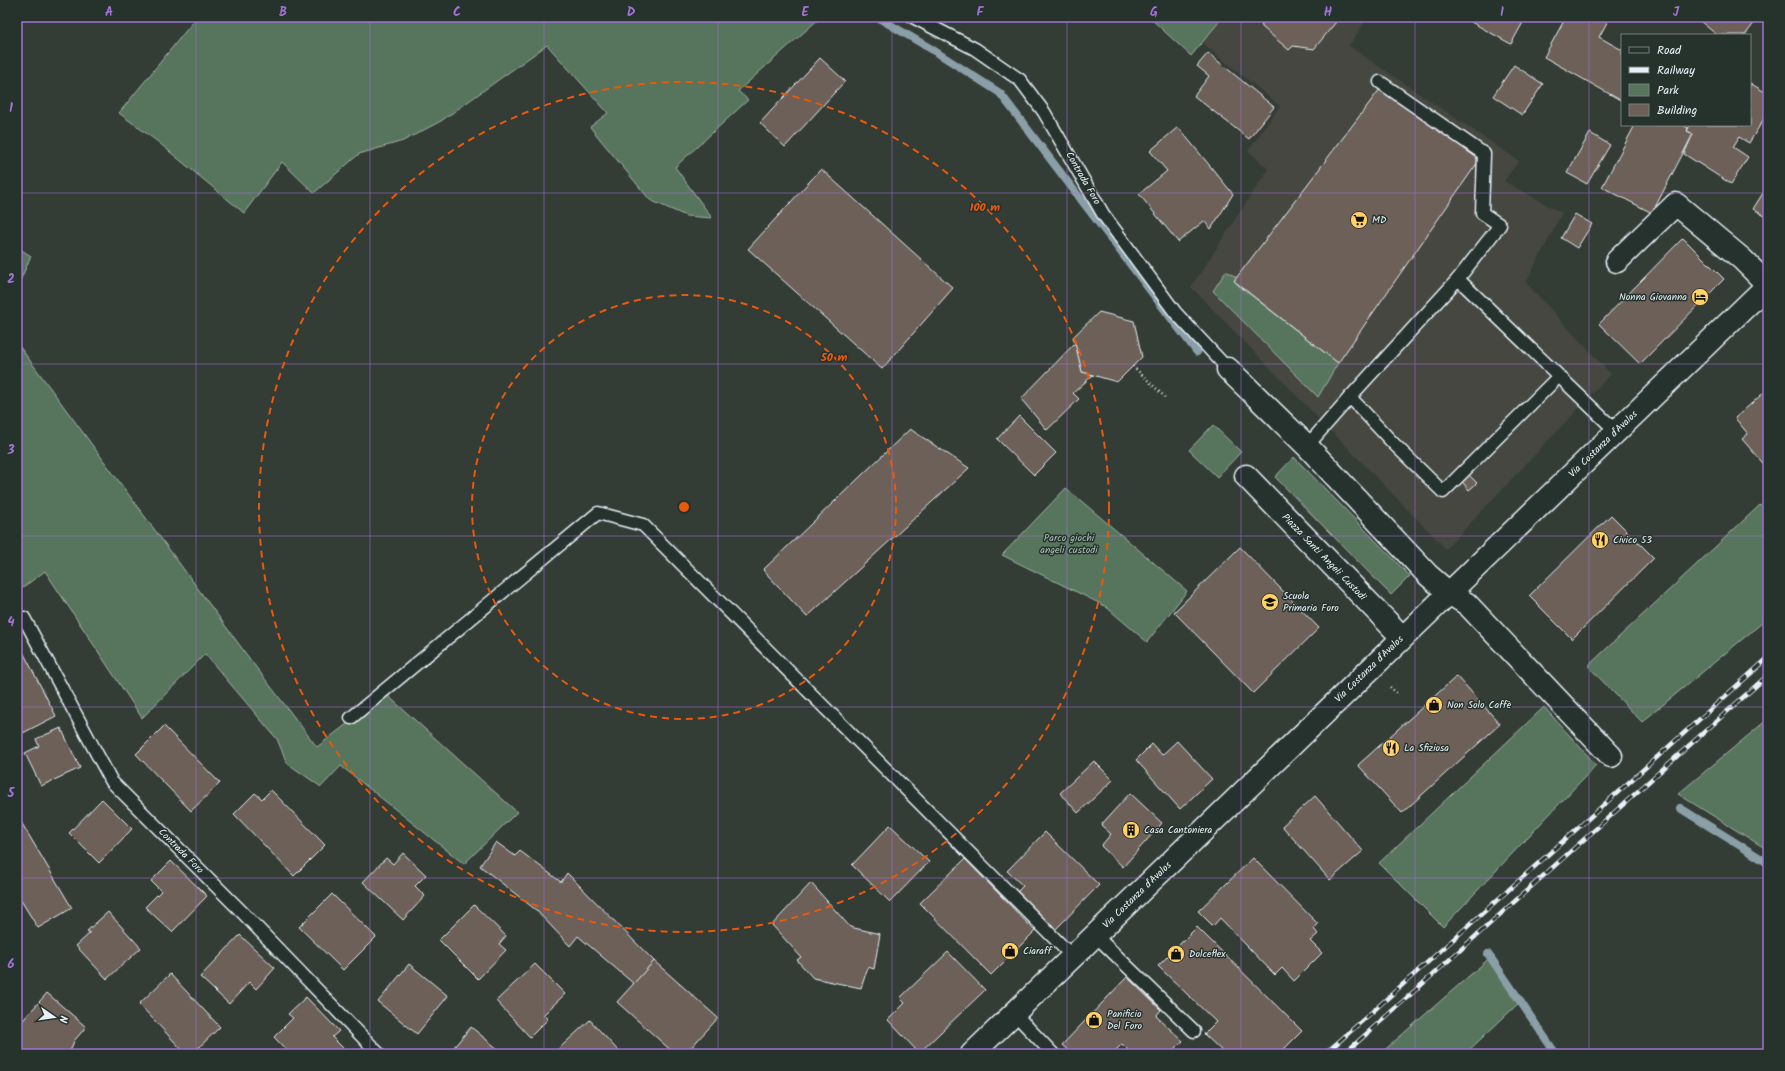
<svg xmlns="http://www.w3.org/2000/svg" width="1785" height="1071" viewBox="0 0 1785 1071" font-family="Kalam,sans-serif">
	<style>
		.built { fill: #454740 }
		.green { fill: #57745c; stroke: #a0b2aa }
		.lines { fill: none; stroke-linecap: round; stroke-linejoin: round }
		.stream { stroke: #8a9fa8; stroke-width: 8 }
		.building { fill: #6c6058; stroke: #e8f1f8 }
		.service-casing { stroke: #e8f1f8; stroke-width: 15 }
		.minor-casing { stroke: #e8f1f8; stroke-width: 25 }
		.secondary-casing { stroke: #e8f1f8; stroke-width: 25 }
		.path { stroke: #e8f1f8; stroke-width: 2.5; stroke-dasharray: 1 3; stroke-linecap: butt }
		.service { stroke: #26332d; stroke-width: 12 }
		.minor { stroke: #26332d; stroke-width: 22 }
		.secondary { stroke: #26332d; stroke-width: 22 }
		.rail-casing { stroke: #e8f1f8; stroke-width: 4.5 }
		.rail { stroke: #26332d; stroke-width: 3; stroke-dasharray: 9; stroke-linecap: butt }
		.grid { fill: none; stroke: #a171d3; stroke-width: 1; stroke-opacity: 0.55 }
		.ring { fill: none; stroke: #e8590c; stroke-width: 2; stroke-dasharray: 7 5 }
		.labels { text-anchor: middle; dominant-baseline: central; stroke-width: 3; stroke-linejoin: round; paint-order: stroke }
		.street-label { font-size: 10px; fill: #e8f1f8; stroke: #26332d }
		.poi-label { font-size: 10px; fill: #e8f1f8; stroke: #26332d; text-anchor: start }
		.park-label { font-size: 10px; fill: #aebfba; stroke: #26332d }
		.centre { fill: #e8590c; stroke: #26332d; stroke-width: 2 }
		.ring-label { font-size: 12px; text-anchor: middle; font-weight: bold; fill: #e8590c; stroke: #26332d; stroke-width: 3; stroke-linejoin: round; paint-order: stroke }
		.neatline { fill: none; stroke: #a171d3; stroke-width: 1.5 }
		.grid-label { font-size: 13px; text-anchor: middle; font-weight: bold; fill: #a171d3 }
	</style>
	<rect width="100%" height="100%" fill="#343c36"/>
	<filter id="ink" filterUnits="userSpaceOnUse"><feTurbulence type="fractalNoise" baseFrequency=".025" numOctaves="2"/><feDisplacementMap in="SourceGraphic" scale="8" xChannelSelector="R" yChannelSelector="G"/><feConvolveMatrix kernelMatrix="1 2 1 2 8 2 1 2 1" color-interpolation-filters="sRGB"/></filter>
	<g filter="url(#ink)">
		<!-- built -->
		<path class="built" d="M1223,17h145l-19,29 170,115 -15,20 58,32 -36,70 85,91 -165,175 -255,-262 77,-118 -20,-18 32,-45 -78,-63z"/>
		<!-- green -->
		<g class="green">
			<path d="M197,17h624l-83,74 10,9 -73,67 37,51 -26,-2 -36,-16 -60,-73 18,-14 -61,-68 -106,76 -38,20 -44,13 -45,39 -32,-31 -38,51 -86,-71 -39,-29z"/>
			<path d="M1149,17h74l-32,39z"/>
			<path d="M17,247l14,9 -14,32z"/>
			<path d="M1226,271l10,6 -2,4 5,5 99,77 -20,34 -105,-106z"/>
			<path d="M17,343l235,319 65,85 69,-53 131,118 -53,52 -123,-98 -20,21 -34,-24 -10,-24 -72,-85 -63,64 -97,-147 -28,21z"/>
			<path d="M1213,425l28,27 -24,25 -28,-27z"/>
			<path d="M1294,457l116,119 -19,19 -116,-118z"/>
			<path d="M1066,488l121,103 -40,51 -42,-36 -103,-51z"/>
			<path d="M1760,505l8,7v106l-126,104 -54,-56z"/>
			<path d="M1544,707l52,58 -153,162 -64,-64z"/>
			<path d="M1768,719v131l-90,-56z"/>
			<path d="M1493,955l30,44 -58,55h-85z"/>
		</g>
		<g class="lines">
			<!-- stream -->
			<g class="stream">
				<path d="M877,17l56,33 67,43 197,259"/>
				<path d="M1680,808l88,55"/>
				<path d="M1488,954l68,100"/>
			</g>
		</g>
		<!-- building -->
		<g class="building">
			<path d="M1260,17h80l-26,32 -21,-3 -4,4 -27,-23z"/>
			<path d="M1462,17h64l-15,27z"/>
			<path d="M1566,17h44l-11,20 23,13v51l-78,-44z"/>
			<path d="M1703,17h56l-14,18h-28l-17,-14z"/>
			<path d="M1208,53l66,54 -25,32 -55,-43 15,-20 -12,-10z"/>
			<path d="M820,58l25,23 -60,66 -25,-24z"/>
			<path d="M1514,65l29,19 -21,31 -29,-19z"/>
			<path d="M1750,83l18,11v18l-19,31 -10,-6 -6,10 15,10 -17,27 -47,-30 9,-20 -6,-3 3,-6h60z"/>
			<path d="M1380,89l100,70 -142,204 -104,-82z"/>
			<path d="M1635,125h48l5,3 -1,3 6,3 -41,79 -50,-26z"/>
			<path d="M1178,127l55,67 -22,35 -7,-8 -26,21 -39,-48 28,-23 -17,-20z"/>
			<path d="M1590,133l20,12 -23,39 -20,-11z"/>
			<path d="M821,169l132,119 -71,81 -134,-120z"/>
			<path d="M1768,185v33l-15,-9z"/>
			<path d="M1575,214l17,10 -15,24 -16,-10z"/>
			<path d="M1683,238l41,41 -84,85 -41,-40z"/>
			<path d="M1099,312l35,9 8,36 -25,25 -35,-10 -9,-35z"/>
			<path d="M1075,343l7,29 11,3 -20,18 6,6 -32,31 -26,-31z"/>
			<path d="M1768,389v80l-26,-30 6,-5 -13,-16z"/>
			<path d="M1019,416l37,37 -22,22 -37,-36z"/>
			<path d="M910,429l59,39 -162,149 -44,-47z"/>
			<path d="M1465,471l12,12 -8,7 -10,-12z"/>
			<path d="M1611,515l43,43 -82,81 -43,-43z"/>
			<path d="M1240,547l79,81 -66,65 -79,-81z"/>
			<path d="M23,652l33,64 -39,20v-81z"/>
			<path d="M1457,676l43,48 -98,89 -44,-48z"/>
			<path d="M164,726l56,57 -29,28 -55,-57z"/>
			<path d="M61,728l19,40 -39,18 -16,-33 14,-7 -3,-7z"/>
			<path d="M1177,741l35,38 -32,30 -44,-49 16,-16 10,11z"/>
			<path d="M1094,761l19,19 -35,33 -18,-20z"/>
			<path d="M271,790l54,55 -31,31 -60,-62 21,-21 7,6z"/>
			<path d="M1130,793l32,30 -39,44 -22,-21 10,-12 -10,-9z"/>
			<path d="M1315,796l48,55 -33,29 -48,-54z"/>
			<path d="M102,799l30,30 -33,34 -30,-30z"/>
			<path d="M21,822l51,86 -34,20 -21,-34v-70z"/>
			<path d="M890,825l39,37 -39,40 -38,-37z"/>
			<path d="M1045,832l54,53 -44,45 -39,-37 7,-7 -16,-15z"/>
			<path d="M496,842l19,14 5,-5 41,31 6,-9 87,88 -20,23 -56,-48 -8,10 -34,-36 -56,-44z"/>
			<path d="M403,853l23,22 -11,11 10,10 -22,24 -40,-38 23,-24 7,6z"/>
			<path d="M1253,858l65,66 -4,5 4,5 -8,7 12,12 -28,28 -12,-13 -7,7 -55,-57 -7,8 -15,-15z"/>
			<path d="M965,859l70,72 -44,44 -71,-72z"/>
			<path d="M171,861l36,35 -35,36 -27,-25 16,-16 -10,-10z"/>
			<path d="M811,883l39,44 30,7 -6,35 -6,-2 -7,21 -48,-10 -16,-18 4,-3 -29,-32z"/>
			<path d="M332,894l44,43 -33,33 -44,-43z"/>
			<path d="M474,905l32,31 -7,8 7,6 -28,29 -39,-39z"/>
			<path d="M108,912l33,36 -34,31 -31,-33 14,-13 -3,-2z"/>
			<path d="M1197,927l105,104 -23,23h-44l-4,-3 -3,3h-3l-21,-20 12,-12 -58,-56z"/>
			<path d="M240,935l35,33 -19,21 -7,-7 -20,22 -29,-27z"/>
			<path d="M948,952l37,38 -66,63 -31,-33 17,-17 -5,-5z"/>
			<path d="M654,961l64,57 -32,35 -5,-4 -4,5h-2l-58,-52z"/>
			<path d="M409,964l39,32 -31,38 -39,-32z"/>
			<path d="M535,964l30,30 -22,21 5,4 -18,18 -34,-36z"/>
			<path d="M170,974l50,53 -28,27h-6l-47,-50z"/>
			<path d="M1127,977l34,33 -5,6 27,25 -13,13h-38l-10,-10 -10,10h-40l-10,-9z"/>
			<path d="M47,993l39,34 -12,14 -5,13h-52v-27z"/>
			<path d="M306,997l33,34 -7,6 17,17h-59l-16,-17 19,-19 -5,-4z"/>
			<path d="M590,1020l31,34h-68z"/>
			<path d="M471,1027l33,27h-56z"/>
		</g>
		<g class="lines">
			<defs>
				<g id="service">
					<path d="M913,17l62,32 45,31 24,32 59,102 72,98 53,57"/>
					<path d="M1380,82l104,72 -2,59 18,12 -42,54"/>
					<path d="M1559,376l-116,116 -51,-50 -42,-45 108,-118 158,152"/>
					<path d="M1307,446l43,-49"/>
					<path d="M24,618l88,164 130,130 137,142"/>
					<path d="M351,718l247,-205 45,12 430,432"/>
					<path d="M1096,936l98,95"/>
					<path d="M1014,1013l39,41"/>
				</g>
				<g id="minor">
					<path d="M1617,261l59,-57 66,55 26,26"/>
					<path d="M1228,369l79,77 121,129 21,18 18,11 144,152"/>
					<path d="M1246,476l156,161"/>
				</g>
				<path id="secondary" d="M972,1054l796,-769"/>
			</defs>
			<!-- service casing -->
			<use href="#service" class="service-casing"/>
			<!-- minor casing -->
			<use href="#minor" class="minor-casing"/>
			<!-- secondary casing -->
			<use href="#secondary" class="secondary-casing"/>
			<!-- path -->
			<g class="path">
				<path d="M1133,366l32,31"/>
				<path d="M1390,687l9,8"/>
			</g>
			<!-- service -->
			<use href="#service" class="service"/>
			<!-- minor -->
			<use href="#minor" class="minor"/>
			<!-- secondary -->
			<use href="#secondary" class="secondary"/>
			<defs>
				<g id="rail">
					<path d="M1325,1054l443,-396"/>
					<path d="M1344,1054l424,-379"/>
				</g>
			</defs>
			<!-- rail casing -->
			<use href="#rail" class="rail-casing"/>
			<!-- rail -->
			<use href="#rail" class="rail"/>
		</g>
	</g>
	<!-- grid -->
	<path class="grid" d="M196,17v1037M370,17v1037M544,17v1037M718,17v1037M892,17v1037M1067,17v1037M1241,17v1037M1415,17v1037M1589,17v1037M17,193h1751M17,364h1751M17,536h1751M17,707h1751M17,878h1751"/>
	<!-- distance rings -->
	<g class="ring">
		<circle cx="684" cy="507" r="212"/>
		<circle cx="684" cy="507" r="425"/>
	</g>
	<!-- icons -->
	<defs>
		<symbol id="supermarket-disc" viewBox="-11 -11 22 22"><circle r="9.5" fill="#ffd166" stroke="#26332d"/><path d="M-6-5.5h2.5l.6 2H6L4.5 2H-2.5L-4.4-4H-6ZM-1.5 3.2a1.3 1.3 0 1 0 .1 0ZM3 3.2a1.3 1.3 0 1 0 .1 0Z" fill="#111"/></symbol>
		<symbol id="hotel-disc" viewBox="-11 -11 22 22"><circle r="9.5" fill="#ffd166" stroke="#26332d"/><path d="M-6-4.5h1.5V1H6V5H4.5V3h-9V5H-6ZM-4 0a1.8 1.8 0 1 1 3.6 0ZM.5 0V-2.5h3Q6-2.5 6 0Z" fill="#111"/></symbol>
		<symbol id="restaurant-disc" viewBox="-11 -11 22 22"><circle r="9.5" fill="#ffd166" stroke="#26332d"/><path d="M-5-6h1v4h1v-4h1v4h1v-4h1v5L-1.5 .5V6h-2V.5L-5-1ZM5-6V6H3V1.5H1.5Q1.5-4 5-6Z" fill="#111"/></symbol>
		<symbol id="school-disc" viewBox="-11 -11 22 22"><circle r="9.5" fill="#ffd166" stroke="#26332d"/><path d="M0-5L7-2L0 1L-7-2ZM-4 1L0 2.5L4 1V4Q0 6-4 4Z" fill="#111"/></symbol>
		<symbol id="shop-disc" viewBox="-11 -11 22 22"><circle r="9.5" fill="#ffd166" stroke="#26332d"/><path d="M-5-2.5h2.3a2.7 3.5 0 0 1 5.4 0H5L5.5 6h-11ZM-1.5-2.5h3a1.5 2.3 0 0 0-3 0Z" fill="#111"/></symbol>
		<symbol id="building-disc" viewBox="-11 -11 22 22"><circle r="9.5" fill="#ffd166" stroke="#26332d"/><path d="M-4-6H4V6H1V3H-1V6H-4ZM-2.5-4.3h1.7v1.8h-1.7ZM.8-4.3h1.7v1.8H.8ZM-2.5-1h1.7V.8h-1.7ZM.8-1h1.7V.8H.8Z" fill="#111"/></symbol>
	</defs>
	<g fill-rule="evenodd">
		<use href="#supermarket-disc" x="1349" y="210" width="20" height="20"/>
		<use href="#hotel-disc" x="1690" y="287" width="20" height="20"/>
		<use href="#restaurant-disc" x="1590" y="530" width="20" height="20"/>
		<use href="#school-disc" x="1260" y="592" width="20" height="20"/>
		<use href="#shop-disc" x="1424" y="695" width="20" height="20"/>
		<use href="#restaurant-disc" x="1381" y="738" width="20" height="20"/>
		<use href="#building-disc" x="1121" y="820" width="20" height="20"/>
		<use href="#shop-disc" x="1000" y="941" width="20" height="20"/>
		<use href="#shop-disc" x="1166" y="944" width="20" height="20"/>
		<use href="#shop-disc" x="1084" y="1010" width="20" height="20"/>
	</g>
	<g class="labels">
		<!-- street labels -->
		<g class="street-label">
			<text transform="translate(1083 178) rotate(60)">Contrada Foro</text>
			<text transform="translate(1603 444) rotate(-44)">Via Costanza d'Avalos</text>
			<text transform="translate(1324 557) rotate(46)">Piazza Santi Angeli Custodi</text>
			<text transform="translate(1369 669) rotate(-44)">Via Costanza d'Avalos</text>
			<text transform="translate(181 851) rotate(45)">Contrada Foro</text>
			<text transform="translate(1137 895) rotate(-44)">Via Costanza d'Avalos</text>
		</g>
		<!-- poi labels -->
		<g class="poi-label">
			<text x="1372" y="220">MD</text>
			<text x="1687" y="297" text-anchor="end">Nonna Giovanna</text>
			<text x="1613" y="540">Civico 53</text>
			<text x="1283" y="596">Scuola<tspan x="1283" dy="12">Primaria Foro</tspan></text>
			<text x="1447" y="705">Non Solo Caffè</text>
			<text x="1404" y="748">La Sfiziosa</text>
			<text x="1144" y="830">Casa Cantoniera</text>
			<text x="1023" y="951">Ciaraff</text>
			<text x="1189" y="954">Dolceflex</text>
			<text x="1107" y="1014">Panificio<tspan x="1107" dy="12">Del Foro</tspan></text>
		</g>
		<!-- park labels -->
		<g class="park-label">
			<text x="1069" y="538">Parco giochi<tspan x="1069" dy="12">angeli custodi</tspan></text>
		</g>
	</g>
	<circle cx="684" cy="507" r="6" class="centre"/>
	<g class="ring-label">
		<text x="985" y="211">100 m</text>
		<text x="834" y="361">50 m</text>
	</g>
	<!-- margin -->
	<rect width="1785" height="1071" fill="none" stroke="#26332d" stroke-width="44"/>
	<!-- legend -->
	<rect x="1621" y="34" width="130" height="92" fill="#26332d" stroke="#747f7e"/>
	<rect x="1629" y="47" width="20" height="6" fill="#26332d" stroke="#747f7e"/>
	<text x="1657" y="54" font-size="12" fill="#e8f1f8">Road</text>
	<rect x="1629" y="67" width="20" height="6" fill="#e8f1f8" stroke="#747f7e"/>
	<text x="1657" y="74" font-size="12" fill="#e8f1f8">Railway</text>
	<rect x="1629" y="84" width="20" height="12" fill="#57745c" stroke="#747f7e"/>
	<text x="1657" y="94" font-size="12" fill="#e8f1f8">Park</text>
	<rect x="1629" y="104" width="20" height="12" fill="#6c6058" stroke="#747f7e"/>
	<text x="1657" y="114" font-size="12" fill="#e8f1f8">Building</text>
	<!-- north arrow -->
	<g transform="translate(54 1017) rotate(103)" stroke="#26332d" stroke-width="3" paint-order="stroke">
	<path d="M0-3L7 15L0 10L-7 15Z" fill="#e8f1f8"/>
	<text y="-6" font-size="11" font-weight="bold" text-anchor="middle" fill="#e8f1f8">N</text>
	</g>
	<rect x="22" y="22" width="1741" height="1027" class="neatline"/>
	<g class="grid-label">
		<text x="109" y="16">A</text>
		<text x="283" y="16">B</text>
		<text x="457" y="16">C</text>
		<text x="631" y="16">D</text>
		<text x="805" y="16">E</text>
		<text x="980" y="16">F</text>
		<text x="1154" y="16">G</text>
		<text x="1328" y="16">H</text>
		<text x="1502" y="16">I</text>
		<text x="1676" y="16">J</text>
		<text x="11" y="112">1</text>
		<text x="11" y="283">2</text>
		<text x="11" y="454">3</text>
		<text x="11" y="626">4</text>
		<text x="11" y="797">5</text>
		<text x="11" y="968">6</text>
	</g>
</svg>
